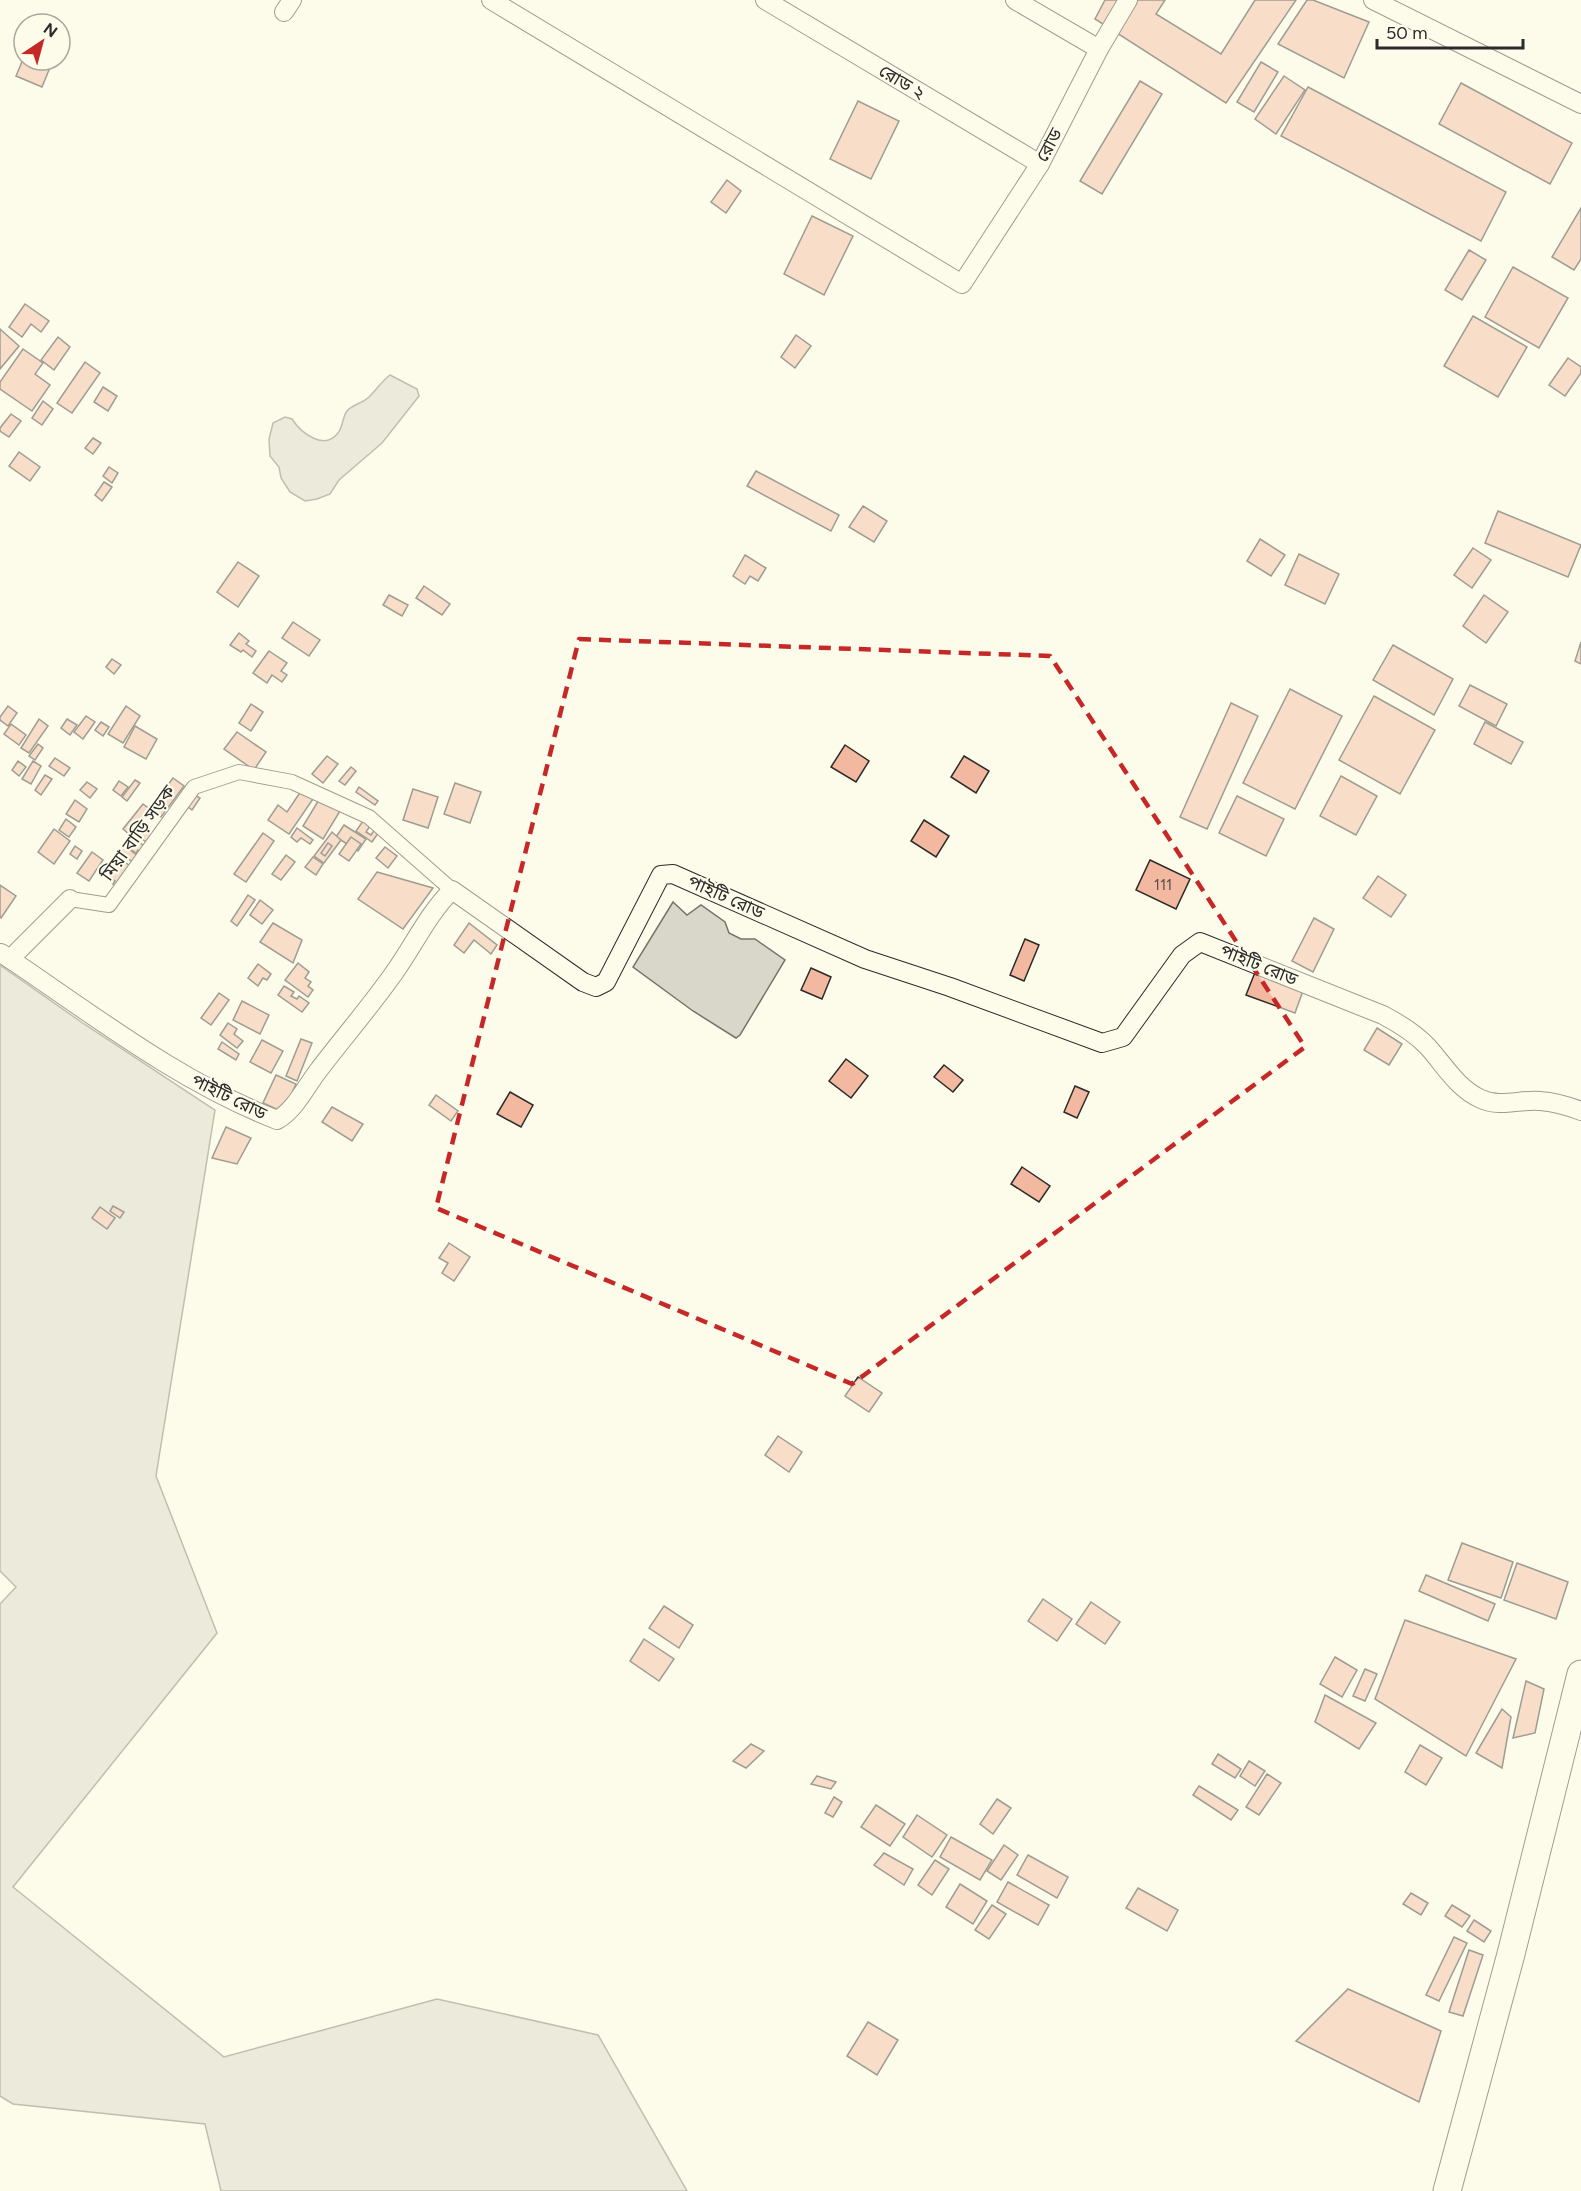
<svg xmlns="http://www.w3.org/2000/svg" width="1581" height="2191" viewBox="0 0 1581 2191" font-family="Figtree,'Noto Sans Bengali',sans-serif">
	<style>
		.water { fill: #d8d7c9; stroke: #74746e; stroke-width: 1.5 }
		.building { fill: #f2b8a0; stroke: #2b2b2b; stroke-width: 1.5 }
		.lines { fill: none; stroke-linecap: round; stroke-linejoin: round }
		.pedestrian-casing { stroke: #2b2b2b; stroke-width: 16 }
		.minor-casing { stroke: #2b2b2b; stroke-width: 20 }
		.primary-casing { stroke: #2b2b2b; stroke-width: 29 }
		.pedestrian { stroke: #fdfbea; stroke-width: 14 }
		.minor { stroke: #fdfbea; stroke-width: 18 }
		.primary { stroke: #fdfbea; stroke-width: 27 }
		.marked { fill: none; stroke: #c62828; stroke-width: 4.5; stroke-dasharray: 12 8; stroke-linejoin: round }
		.labels { text-anchor: middle; dominant-baseline: central; stroke-width: 4.5; stroke-linejoin: round; paint-order: stroke }
		.number-label { font-size: 15px; fill: #5d4e48 }
		.street-label { font-size: 18px; fill: #2b2b2b; stroke: #fdfbea }
	</style>
	<rect width="100%" height="100%" fill="#fdfbea"/>
	<!-- water -->
	<g class="water">
		<path d="M390,375l27,14 2,7 -37,47 -43,37 -9,14 -13,5 -12,2 -15,-9 -9,-14 -2,-11 -9,-11 -1,-17 4,-16 12,-6 7,2c9,14 32,32 46,14 5,-6 4,-15 9,-22 6,-7 17,-8 23,-15 7,-7 12,-15 20,-21z"/>
		<path d="M673,902l14,13 14,-10 24,17 4,11 12,6h14l30,21 -45,75 -4,3 -43,-27 -60,-44z"/>
		<path d="M0,965l84,59 131,86 -59,366 61,157 -204,254 211,170 213,-58 161,36 89,156h-466l-16,-67 -192,-20 -13,-8v-492l16,-17 -16,-16z"/>
	</g>
	<!-- building -->
	<g class="building">
		<path d="M1105,0h60l-9,14 65,40 34,-54h41l-70,103 -131,-84z"/>
		<path d="M1307,0h6l56,22 -25,56 -66,-34z"/>
		<path d="M24,57v3h29l-11,27 -26,-11z"/>
		<path d="M1261,62l17,10 -24,40 -17,-10z"/>
		<path d="M1284,76l21,14 -29,44 -21,-15z"/>
		<path d="M1140,81l22,13 -60,100 -22,-13z"/>
		<path d="M1461,83l111,60 -22,41 -111,-60z"/>
		<path d="M1308,87l198,105 -25,49 -200,-105z"/>
		<path d="M858,101l41,20 -28,58 -41,-20z"/>
		<path d="M727,180l14,11 -15,22 -15,-11z"/>
		<path d="M1581,208v51l-7,11 -22,-13z"/>
		<path d="M812,216l41,20 -29,59 -40,-21z"/>
		<path d="M1469,250l17,10 -24,40 -17,-10z"/>
		<path d="M1513,267l55,31 -29,50 -54,-31z"/>
		<path d="M25,304l24,17 -8,11 -10,-8 -9,13 -13,-10z"/>
		<path d="M1473,316l54,31 -29,50 -54,-31z"/>
		<path d="M0,329l19,17 -19,23z"/>
		<path d="M796,335l15,11 -16,22 -14,-11z"/>
		<path d="M58,337l12,10 -16,23 -13,-10z"/>
		<path d="M23,349l20,14 -8,11 15,11 -18,26 -32,-22v-7z"/>
		<path d="M1568,358l13,9v6l-16,23 -16,-11z"/>
		<path d="M85,362l15,11 -28,40 -15,-10z"/>
		<path d="M103,387l14,9 -9,15 -14,-9z"/>
		<path d="M43,401l10,8 -11,16 -10,-7z"/>
		<path d="M11,414l10,7 -12,16 -9,-6v-3z"/>
		<path d="M93,438l8,5 -8,11 -8,-6z"/>
		<path d="M19,452l21,15 -10,14 -21,-15z"/>
		<path d="M109,467l9,6 -6,10 -9,-7z"/>
		<path d="M756,471l83,44 -8,16 -84,-45z"/>
		<path d="M104,482l8,5 -10,14 -7,-6z"/>
		<path d="M863,506l24,15 -13,21 -25,-15z"/>
		<path d="M1498,511l83,34 -13,32 -83,-34z"/>
		<path d="M1260,539l25,16 -14,21 -24,-15z"/>
		<path d="M1473,548l18,12 -19,28 -18,-13z"/>
		<path d="M1299,554l40,20 -14,30 -40,-19z"/>
		<path d="M745,555l21,13 -8,13 -8,-5 -5,8 -12,-8z"/>
		<path d="M238,562l21,14 -21,31 -21,-15z"/>
		<path d="M424,586l26,18 -8,11 -26,-17z"/>
		<path d="M389,595l19,10 -6,11 -19,-11z"/>
		<path d="M1484,595l24,17 -22,31 -23,-17z"/>
		<path d="M293,622l27,18 -11,16 -27,-18z"/>
		<path d="M239,633l10,8 -3,3 10,7 -4,6 -9,-7 -2,2 -11,-7z"/>
		<path d="M1581,642v22l-6,-3z"/>
		<path d="M1393,645l60,34 -19,36 -61,-35z"/>
		<path d="M269,651l18,12 -6,8 6,4 -5,7 -10,-7 -5,8 -14,-10z"/>
		<path d="M112,659l9,6 -7,9 -8,-7z"/>
		<path d="M1470,685l37,19 -11,22 -37,-20z"/>
		<path d="M1290,689l52,27 -47,93 -52,-26z"/>
		<path d="M1374,696l61,34 -35,64 -61,-34z"/>
		<path d="M1231,703l27,13 -51,113 -27,-12z"/>
		<path d="M251,704l12,8 -12,19 -12,-8z"/>
		<path d="M8,706l9,7 -9,13 -8,-6v-3z"/>
		<path d="M126,706l14,10 -17,27 -15,-9z"/>
		<path d="M86,716l9,6 -12,17 -9,-7z"/>
		<path d="M39,719l9,7 -19,27 -8,-5z"/>
		<path d="M67,719l10,6 -7,10 -9,-7z"/>
		<path d="M101,722l8,5 -6,9 -8,-6z"/>
		<path d="M1485,722l38,20 -12,22 -37,-20z"/>
		<path d="M11,724l15,11 -7,10 -15,-11z"/>
		<path d="M135,726l22,13 -11,20 -22,-12z"/>
		<path d="M237,732l29,20 -12,18 -30,-21z"/>
		<path d="M38,744l5,4 -8,12 -6,-4z"/>
		<path d="M845,745l24,16 -13,21 -25,-15z"/>
		<path d="M327,756l11,8 -15,19 -11,-9z"/>
		<path d="M964,756l25,15 -13,22 -25,-16z"/>
		<path d="M55,758l15,10 -6,8 -15,-10z"/>
		<path d="M18,761l8,6 -7,9 -7,-6z"/>
		<path d="M33,761l8,5 -10,18 -9,-5z"/>
		<path d="M351,767l5,4 -11,14 -6,-4z"/>
		<path d="M45,775l7,4 -11,16 -6,-5z"/>
		<path d="M1341,776l36,20 -21,39 -36,-19z"/>
		<path d="M173,778l11,8 -23,31 -11,-8z"/>
		<path d="M135,780l5,3 -13,18 -5,-4z"/>
		<path d="M119,781l9,6 -7,9 -8,-6z"/>
		<path d="M87,782l10,7 -7,9 -10,-8z"/>
		<path d="M455,783l26,9 -11,31 -26,-9z"/>
		<path d="M359,787l19,14 -3,4 -19,-13z"/>
		<path d="M413,789l25,8 -10,31 -25,-8z"/>
		<path d="M301,791l12,8 -24,35 -21,-14 10,-15 9,7z"/>
		<path d="M191,793l9,5 -8,12 -8,-6z"/>
		<path d="M1237,796l47,23 -18,37 -47,-23z"/>
		<path d="M320,798l20,13 -17,28 -20,-13z"/>
		<path d="M75,800l12,9 -8,13 -13,-8z"/>
		<path d="M143,804l8,6 -20,26 -8,-7z"/>
		<path d="M66,819l10,8 -7,10 -10,-7z"/>
		<path d="M924,820l25,16 -13,21 -25,-16z"/>
		<path d="M363,821l7,5 -4,6 5,3 4,-6 4,3 -7,10 -16,-11z"/>
		<path d="M344,825l22,14 -8,12 -22,-14z"/>
		<path d="M144,828l10,8 -5,8 -11,-8z"/>
		<path d="M297,828l16,12 -3,4 -9,-6 -4,4 -6,-5z"/>
		<path d="M54,829l16,12 -16,23 -16,-12z"/>
		<path d="M332,832l9,8 -17,23 -10,-7z"/>
		<path d="M263,833l11,8 -28,41 -12,-8z"/>
		<path d="M351,837l10,7 -12,17 -10,-7z"/>
		<path d="M136,840l11,8 -4,6 -5,-4 -2,3 -9,-6z"/>
		<path d="M328,843l4,3 -7,10 -4,-3z"/>
		<path d="M75,846l7,5 -5,8 -7,-5z"/>
		<path d="M125,846l14,11 -5,6 -14,-10z"/>
		<path d="M385,847l12,9 -9,12 -12,-10z"/>
		<path d="M92,852l11,8 -14,21 -12,-8z"/>
		<path d="M286,855l9,7 -14,18 -9,-6z"/>
		<path d="M313,857l10,7 -7,11 -11,-8z"/>
		<path d="M119,858l14,10 -14,20 -6,-4 2,-3 -8,-6z"/>
		<path d="M1150,860l40,19 -14,30 -40,-19z"/>
		<path d="M377,872l56,16 -30,41 -45,-30z"/>
		<path d="M1378,876l28,19 -15,22 -28,-19z"/>
		<path d="M0,885l16,11 -15,22 -1,-1z"/>
		<path d="M248,895l7,5 -18,26 -6,-5z"/>
		<path d="M260,900l13,10 -11,14 -12,-9z"/>
		<path d="M1314,918l20,11 -21,43 -21,-11z"/>
		<path d="M273,923l29,17 -9,23 -33,-21z"/>
		<path d="M469,923l28,22 -6,9 -17,-14 -10,13 -10,-8z"/>
		<path d="M1025,939l14,6 -15,36 -14,-6z"/>
		<path d="M298,963l11,9 -4,6 6,4 -3,4 5,4 -5,7 -23,-17z"/>
		<path d="M258,964l13,10 -4,6 -4,-2 -5,8 -10,-8z"/>
		<path d="M811,968l20,9 -9,22 -21,-9z"/>
		<path d="M1256,970l48,18 -9,25 -49,-18z"/>
		<path d="M284,986l10,6 -3,4 6,3 2,-3 10,7 -7,9 -24,-17z"/>
		<path d="M219,993l10,7 -18,25 -10,-7z"/>
		<path d="M242,1001l27,14 -9,19 -27,-14z"/>
		<path d="M228,1023l9,6 -3,5 9,7 -6,7 -17,-13z"/>
		<path d="M1377,1028l25,16 -13,21 -25,-15z"/>
		<path d="M301,1039l11,4 -15,38 -11,-5z"/>
		<path d="M262,1040l21,11 -12,22 -21,-11z"/>
		<path d="M222,1042l17,12 -3,6 -18,-11z"/>
		<path d="M846,1059l22,17 -17,22 -22,-17z"/>
		<path d="M944,1065l19,15 -10,12 -19,-15z"/>
		<path d="M276,1075l20,9 -13,28 -20,-9z"/>
		<path d="M1075,1086l14,6 -12,26 -13,-6z"/>
		<path d="M510,1092l23,13 -12,22 -24,-13z"/>
		<path d="M436,1095l22,16 -7,10 -22,-16z"/>
		<path d="M332,1107l31,17 -11,17 -30,-19z"/>
		<path d="M226,1127l25,11 -14,26 -25,-6z"/>
		<path d="M1022,1167l28,19 -11,16 -28,-18z"/>
		<path d="M113,1206l11,6 -4,6 -10,-7z"/>
		<path d="M100,1207l15,11 -8,11 -15,-11z"/>
		<path d="M449,1243l21,14 -16,24 -12,-8 6,-10 -9,-5z"/>
		<path d="M858,1377l24,16 -13,19 -24,-16z"/>
		<path d="M778,1436l24,16 -13,20 -24,-17z"/>
		<path d="M1462,1543l51,19 -12,36 -53,-18z"/>
		<path d="M1517,1563l51,19 -12,37 -52,-19z"/>
		<path d="M1426,1575l69,29 -7,17 -69,-30z"/>
		<path d="M1043,1599l29,20 -15,22 -29,-20z"/>
		<path d="M1091,1602l29,20 -15,22 -29,-20z"/>
		<path d="M664,1606l29,19 -14,23 -30,-20z"/>
		<path d="M1405,1620l111,39 -50,97 -91,-57z"/>
		<path d="M644,1639l30,20 -15,22 -29,-20z"/>
		<path d="M1335,1657l22,13 -15,27 -22,-13z"/>
		<path d="M1365,1669l12,5 -12,27 -12,-5z"/>
		<path d="M1526,1681l18,8 -9,44 -22,5z"/>
		<path d="M1325,1695l51,28 -17,26 -44,-27z"/>
		<path d="M1502,1709l9,8 -9,51 -26,-15z"/>
		<path d="M751,1744l13,7 -18,17 -13,-7z"/>
		<path d="M1420,1745l22,13 -16,27 -21,-13z"/>
		<path d="M1218,1754l23,15 -6,9 -23,-14z"/>
		<path d="M1249,1761l16,10 -10,15 -15,-10z"/>
		<path d="M1267,1774l14,9 -22,32 -13,-8z"/>
		<path d="M817,1776l19,6 -5,7 -20,-5z"/>
		<path d="M1199,1786l39,24 -7,10 -38,-25z"/>
		<path d="M834,1797l8,5 -9,15 -8,-4z"/>
		<path d="M997,1799l14,9 -18,26 -13,-10z"/>
		<path d="M876,1805l29,19 -15,22 -29,-19z"/>
		<path d="M917,1815l30,20 -15,22 -29,-20z"/>
		<path d="M951,1837l41,23 -12,20 -40,-23z"/>
		<path d="M1004,1845l14,10 -17,25 -14,-9z"/>
		<path d="M884,1853l29,16 -9,16 -30,-20z"/>
		<path d="M1028,1855l40,22 -11,21 -40,-23z"/>
		<path d="M935,1860l14,9 -17,26 -14,-10z"/>
		<path d="M1008,1882l41,23 -11,20 -41,-23z"/>
		<path d="M960,1884l27,17 -14,23 -27,-17z"/>
		<path d="M1138,1888l40,22 -11,21 -41,-23z"/>
		<path d="M1411,1893l17,10 -7,12 -18,-11z"/>
		<path d="M992,1905l14,9 -17,25 -14,-9z"/>
		<path d="M1452,1905l18,11 -8,11 -17,-11z"/>
		<path d="M1474,1920l17,11 -7,11 -17,-11z"/>
		<path d="M1454,1937l13,6 -28,58 -13,-6z"/>
		<path d="M1469,1950l14,5 -20,61 -14,-4z"/>
		<path d="M1348,1989l93,42 -22,71 -123,-61z"/>
		<path d="M868,2022l30,18 -21,35 -30,-19z"/>
	</g>
	<g class="lines">
		<defs>
			<path id="pedestrian" d="M70,899l39,6 85,-118 45,-15 53,10 77,35 83,73"/>
			<g id="minor">
				<path d="M491,0l471,284 78,-120 59,-115 29,-49"/>
				<path d="M765,0l275,164"/>
				<path d="M1015,0l84,49"/>
				<path d="M1373,0l208,104"/>
				<path d="M284,12l8,-12"/>
				<path d="M1,953l9,6 60,-60"/>
				<path d="M10,959c86,58 170,123 267,161 18,-10 28,-32 41,-49 25,-33 52,-64 76,-98 20,-28 34,-59 58,-83l131,92 13,5 10,-5 55,-107 12,-1 192,85 85,28 152,56 21,-6 59,-82 18,-13 183,73c17,9 32,18 45,32 17,19 29,41 53,52 19,9 40,0 59,2 14,1 28,5 41,10"/>
			</g>
			<path id="primary" d="M1447,2191l64,-237 70,-280"/>
		</defs>
		<!-- pedestrian casing -->
		<use href="#pedestrian" class="pedestrian-casing"/>
		<!-- minor casing -->
		<use href="#minor" class="minor-casing"/>
		<!-- primary casing -->
		<use href="#primary" class="primary-casing"/>
		<!-- pedestrian -->
		<use href="#pedestrian" class="pedestrian"/>
		<!-- minor -->
		<use href="#minor" class="minor"/>
		<!-- primary -->
		<use href="#primary" class="primary"/>
	</g>
	<!-- marked area -->
	<path d="M0 0H1581V2191H0ZM579,639l471,17 255,391 -453,337 -416,-176z" fill="#fdfbea" fill-opacity=".55" fill-rule="evenodd"/>
	<path class="marked" d="M579,639l471,17 255,391 -453,337 -416,-176z"/>
	<g class="labels">
		<!-- number labels -->
		<g class="number-label">
			<text x="1163" y="885">111</text>
		</g>
		<!-- street labels -->
		<g class="street-label">
			<text transform="translate(902 82) rotate(31)">রোড ২</text>
			<text transform="translate(1049 145) rotate(-62)">রোড</text>
			<text transform="translate(138 833) rotate(-54)">মিয়া বাড়ি সড়ক</text>
			<text transform="translate(726 897) rotate(24)">পাইটি রোড</text>
			<text transform="translate(1259 965) rotate(22)">পাইটি রোড</text>
			<text transform="translate(229 1097) rotate(26)">পাইটি রোড</text>
		</g>
	</g>
	<!-- north arrow -->
	<g transform="translate(42 42) rotate(36)"><circle r="28" fill="#fdfbea" stroke="#a9a89e" stroke-width="1.5"/>
	<path d="M0-4.5L10 22L0 15L-10 22Z" fill="#c62828"/>
	<text y="-9" font-size="16" font-weight="bold" text-anchor="middle" fill="#2b2b2b">N</text>
	</g>
	<!-- scale -->
	<path d="M1377 39v9h146v-9" fill="none" stroke="#2b2b2b" stroke-width="3"/>
	<text x="1386" y="39" font-size="18" fill="#2b2b2b" stroke="#fdfbea" stroke-width="4.5" paint-order="stroke">50 m</text>
</svg>
